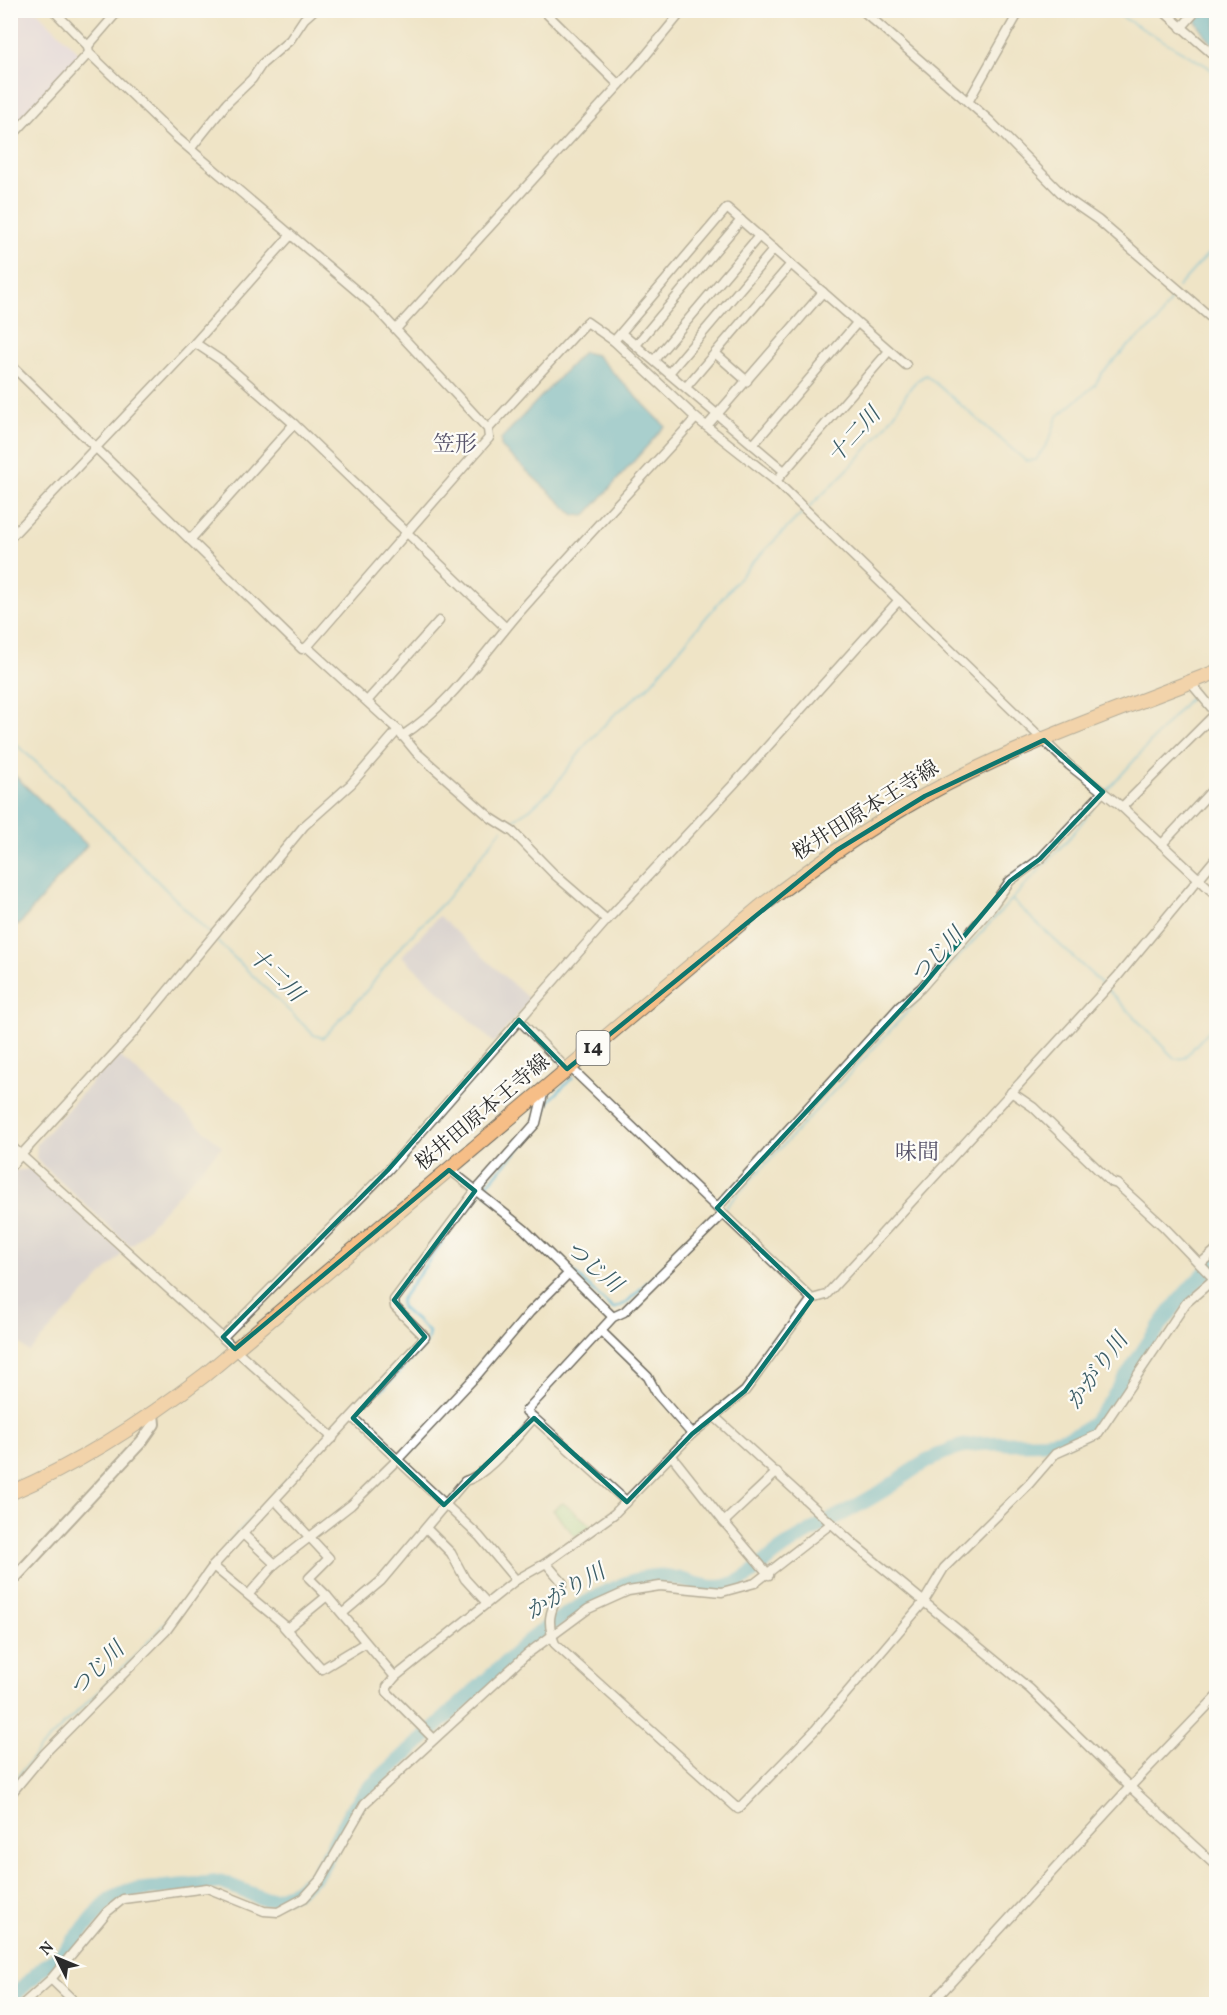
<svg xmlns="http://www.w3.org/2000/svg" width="1227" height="2015" viewBox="0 0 1227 2015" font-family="Vollkorn,'Noto Serif JP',serif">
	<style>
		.built { fill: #dfd5f5 }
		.industrial { fill: #c3c1db }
		.green { fill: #99dd95; stroke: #628460; stroke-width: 1.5 }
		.water { fill: #55b6d4; stroke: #407080; stroke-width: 1.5 }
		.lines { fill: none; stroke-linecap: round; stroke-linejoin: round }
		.stream { stroke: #55b6d4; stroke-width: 2 }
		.river { stroke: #55b6d4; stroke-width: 15 }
		.minor-casing { stroke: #706c61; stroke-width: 11 }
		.tertiary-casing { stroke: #706c61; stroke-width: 14 }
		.primary-casing { stroke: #706c61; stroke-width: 16 }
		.minor { stroke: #fff; stroke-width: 8 }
		.tertiary { stroke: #fff; stroke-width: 10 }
		.primary { stroke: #f6be87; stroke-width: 14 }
		.marked { fill: none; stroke: #0f766e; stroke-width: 4.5; stroke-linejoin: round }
		.labels { text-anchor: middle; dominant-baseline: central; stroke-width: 4.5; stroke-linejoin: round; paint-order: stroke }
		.shield { fill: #fdfcf7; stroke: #6a6a68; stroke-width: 1.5 }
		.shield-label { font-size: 20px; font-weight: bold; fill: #2b2b2b }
		.street-label { font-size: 21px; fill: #2b2b2b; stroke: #fdfcf7 }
		.water-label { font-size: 22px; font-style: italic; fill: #3a5c66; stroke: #fdfcf7 }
		.neighbourhood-label { font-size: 22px; fill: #57536a; stroke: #fdfcf7 }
	</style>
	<rect width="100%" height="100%" fill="#fdfcf7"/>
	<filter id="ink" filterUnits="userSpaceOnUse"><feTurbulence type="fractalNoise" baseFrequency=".0167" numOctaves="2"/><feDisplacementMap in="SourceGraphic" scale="12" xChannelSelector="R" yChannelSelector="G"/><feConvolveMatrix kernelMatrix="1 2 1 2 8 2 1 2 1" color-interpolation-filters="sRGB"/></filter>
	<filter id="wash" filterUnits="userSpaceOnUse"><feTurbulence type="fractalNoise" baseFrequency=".008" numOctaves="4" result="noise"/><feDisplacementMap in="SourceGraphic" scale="24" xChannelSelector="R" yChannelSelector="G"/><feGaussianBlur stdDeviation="1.35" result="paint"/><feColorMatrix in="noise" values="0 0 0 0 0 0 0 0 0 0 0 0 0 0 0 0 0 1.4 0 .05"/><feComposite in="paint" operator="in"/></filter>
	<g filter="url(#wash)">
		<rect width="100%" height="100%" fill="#efe4c6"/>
		<!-- built -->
		<path class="built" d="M11,11h26l44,44 -70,76z"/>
		<!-- industrial -->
		<g class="industrial">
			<path d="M439,916l91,84 -36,43 -92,-87z"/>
			<path d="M117,1054l105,92 -89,98 -4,1 -93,-86 1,-15z"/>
			<path d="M32,1169l91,84 -94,99 -18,-17 -1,-164z"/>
		</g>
		<!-- green -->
		<path class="green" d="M563,1503l29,23 -16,10 -3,-2 -20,-24z"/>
		<!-- water -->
		<g class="water">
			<path d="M1189,11h27v35c-9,-4 -20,-26 -27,-35z"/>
			<path d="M583,352l13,3 69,71 -80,90 -11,-1 -73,-68v-8z"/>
			<path d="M10,771l77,74 -68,80 -8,-2z"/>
		</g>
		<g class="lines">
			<!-- stream -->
			<g class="stream">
				<path d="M647,10h7"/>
				<path d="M1110,10l97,56 9,8"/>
				<path d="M1178,287l38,-42"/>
				<path d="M808,508c30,-28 64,-61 87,-95 11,-16 13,-29 31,-38l100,86 10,-1 14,-21 7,-22 38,-32 7,-12 25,-26 30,-24 18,-31"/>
				<path d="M10,739l55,49 146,147"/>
				<path d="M1107,791l88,-99"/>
				<path d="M508,823l22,-14 23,-21 35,-46 26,-27 33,-27 103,-123 53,-53"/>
				<path d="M1012,900l92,86"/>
				<path d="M215,939l99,96 9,3 44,-48 35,-45 43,-44 57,-72"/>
				<path d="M1108,990l67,69 9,-1 32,-35"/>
				<path d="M483,1189l54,-60 12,-28 24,-24"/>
				<path d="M483,1190l9,8"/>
				<path d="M722,1211l349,-375 23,-29"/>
				<path d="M456,1224l22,-28"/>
				<path d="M567,1266l46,43 13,-6 87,-85"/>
				<path d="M381,1391l46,-49 2,-10 -27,-24 -2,-7 43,-60"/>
				<path d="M226,1545l88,-94"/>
				<path d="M10,1786l31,-39 98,-95 36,-40"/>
			</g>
			<!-- river -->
			<path class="river" d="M10,1999l35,-33 16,-11 50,-57 16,-7 94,-9 43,17 14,-1 18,-7 19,-15 9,-13 26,-51 19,-24 160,-147c28,-23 95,-66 132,-65 21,0 44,16 66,10 21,-6 35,-23 52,-35 36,-26 78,-42 114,-67 17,-13 42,-29 63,-36 38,-12 95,5 129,-18 20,-15 35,-45 49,-65 24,-38 48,-73 82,-102"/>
		</g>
	</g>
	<g filter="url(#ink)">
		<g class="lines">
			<defs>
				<g id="minor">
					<path d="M53,10l35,36 1,7 87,84 196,167 116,125 1,9 -182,209"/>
					<path d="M543,10l76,75"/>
					<path d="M862,10l128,111 76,77 32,22 118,102"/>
					<path d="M1162,10l54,47"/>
					<path d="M1181,28l16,-18"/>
					<path d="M88,46l31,-36"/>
					<path d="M968,102l52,-92"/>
					<path d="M10,138l79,-85"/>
					<path d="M191,148l36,-45 25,-24 10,-15 28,-24 14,-21 10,-9"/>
					<path d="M397,328l245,-268 41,-50"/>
					<path d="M621,333l163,138"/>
					<path d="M614,341l113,-133 179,157"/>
					<path d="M195,343l27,18 72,63"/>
					<path d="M636,345l105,-125"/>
					<path d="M715,353l32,28"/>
					<path d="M654,360l105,-124"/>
					<path d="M10,364l292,285 5,-2 91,83 18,22 75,66 22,14 41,42 53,46"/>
					<path d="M669,373l105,-124"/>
					<path d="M686,387l105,-123"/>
					<path d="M707,426l116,-134"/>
					<path d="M488,429l99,-107 27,19 82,77 80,63 293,284 53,42 94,88"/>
					<path d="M753,445l104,-122"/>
					<path d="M776,481l113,-130"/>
					<path d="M10,538l185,-195 95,-107"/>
					<path d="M190,540l104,-116 212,204"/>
					<path d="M1190,682l25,30"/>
					<path d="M367,701l72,-80"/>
					<path d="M402,736c47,-30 80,-80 116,-122 58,-66 119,-131 178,-196"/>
					<path d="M1122,807l94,-94"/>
					<path d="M1162,844l54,-58"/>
					<path d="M519,1020l45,46 9,4 239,229"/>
					<path d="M10,1145l323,293"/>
					<path d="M10,1167l123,-134 171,-207 47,-42 47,-54"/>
					<path d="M449,1169l75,60 89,88"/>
					<path d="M717,1208l183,-202 21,-18 69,-79 20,-28 30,-22 63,-67"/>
					<path d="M1200,1264l16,-14"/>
					<path d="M601,1331l47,46 9,17 35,40"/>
					<path d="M223,1337l165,-167 219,-250 127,-136 165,-184"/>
					<path d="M715,1417l141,129 174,143 100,98 86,79"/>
					<path d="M353,1418l126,118 37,44"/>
					<path d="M534,1418l93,84"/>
					<path d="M672,1456l52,66 53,-50"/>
					<path d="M275,1500l54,58 -20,20 18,18"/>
					<path d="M724,1522l45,53"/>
					<path d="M427,1529l24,24 14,26 22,24"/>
					<path d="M243,1534l32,30"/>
					<path d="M546,1563l17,20c-10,25 -19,33 -8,61l183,165 77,-79 108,-127 21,-35 85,-84 26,-30 42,-19 89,-132 28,-24 -51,-53 -46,-42 -6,-2 -78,-75 -22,-15"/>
					<path d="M213,1566l75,62 39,-32 68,81"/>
					<path d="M249,1594l26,-30 76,-59 47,-46 79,-84 53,-63 38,-38"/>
					<path d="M343,1613l38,-32 84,-100c23,-6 52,-45 69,-63l-8,-7 87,-94 11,-5 99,-98"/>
					<path d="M284,1627l38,42 43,-26"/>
					<path d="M434,1739l-47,-47v-5l8,-10 121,-97 30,-17 68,-49 78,-80 53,-43 67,-92 14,-4 291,-318 99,-119"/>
					<path d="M10,1795l35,-42 121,-122 47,-65 212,-229 -30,-30 -1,-7 79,-106 63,-71 8,-33"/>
					<path d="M51,1979l26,25"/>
					<path d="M23,2004l28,-25 56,-67 16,-13 84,-11 57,23 14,1 26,-14 17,-19 44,-76 162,-149 61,-45 40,-18 32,-5 62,6 33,-9 77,-60"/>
					<path d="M931,2004l199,-217 86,-90"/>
				</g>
				<path id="tertiary" d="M10,1583l132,-142 12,-17 -1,-10"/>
				<path id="primary" d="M10,1493c71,-30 135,-72 196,-119l553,-466c53,-41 107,-79 165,-112 92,-51 195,-86 292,-124"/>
			</defs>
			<!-- minor casing -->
			<use href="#minor" class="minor-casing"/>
			<!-- tertiary casing -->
			<use href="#tertiary" class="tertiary-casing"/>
			<!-- primary casing -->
			<use href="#primary" class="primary-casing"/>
			<!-- minor -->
			<use href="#minor" class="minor"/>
			<!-- tertiary -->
			<use href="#tertiary" class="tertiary"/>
			<!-- primary -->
			<use href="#primary" class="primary"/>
		</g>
	</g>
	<!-- marked area -->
	<path d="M0 0H1227V2015H0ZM1044,740l59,52 -63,67 -30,22 -89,107 -204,220 95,91 -67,92 -53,43 -65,68 -93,-84 -90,87 -91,-87 72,-81 -31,-37 81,-109 -26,-21 -214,179 -12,-12 165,-167 131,-150 48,49 270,-219 88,-54z" fill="#efe4c6" fill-opacity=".55" fill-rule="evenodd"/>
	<path class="marked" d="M1044,740l59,52 -63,67 -30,22 -89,107 -204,220 95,91 -67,92 -53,43 -65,68 -93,-84 -90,87 -91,-87 72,-81 -31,-37 81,-109 -26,-21 -214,179 -12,-12 165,-167 131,-150 48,49 270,-219 88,-54z"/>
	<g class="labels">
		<!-- shield labels -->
		<rect class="shield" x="576.5" y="1031" width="33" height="34" rx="4.5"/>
		<g class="shield-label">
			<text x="593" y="1048">14</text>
		</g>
		<!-- street labels -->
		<g class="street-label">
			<text transform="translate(866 811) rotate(-32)">桜井田原本王寺線</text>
			<text transform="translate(483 1113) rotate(-40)">桜井田原本王寺線</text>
		</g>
		<!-- water labels -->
		<g class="water-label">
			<text transform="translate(855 436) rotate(-48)">十二川</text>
			<text transform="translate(938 956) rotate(-47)">つじ川</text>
			<text transform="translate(275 976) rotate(44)">十二川</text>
			<text transform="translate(593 1268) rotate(40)">つじ川</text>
			<text transform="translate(1098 1372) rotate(-54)">かがり川</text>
			<text transform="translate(566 1593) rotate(-30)">かがり川</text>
			<text transform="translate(98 1670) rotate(-45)">つじ川</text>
		</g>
		<!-- neighbourhood labels -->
		<g class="neighbourhood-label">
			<text x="455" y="445">笠形</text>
			<text x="917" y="1153">味間</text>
		</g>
	</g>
	<!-- margin -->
	<rect width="1227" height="2015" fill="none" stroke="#fdfcf7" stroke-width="36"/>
	<!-- north arrow -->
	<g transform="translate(57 1958) rotate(313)" stroke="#fdfcf7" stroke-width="4.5" paint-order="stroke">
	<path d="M0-4.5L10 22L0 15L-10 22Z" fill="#2b2b2b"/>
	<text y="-9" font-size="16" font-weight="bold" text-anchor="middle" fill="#2b2b2b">N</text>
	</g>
</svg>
